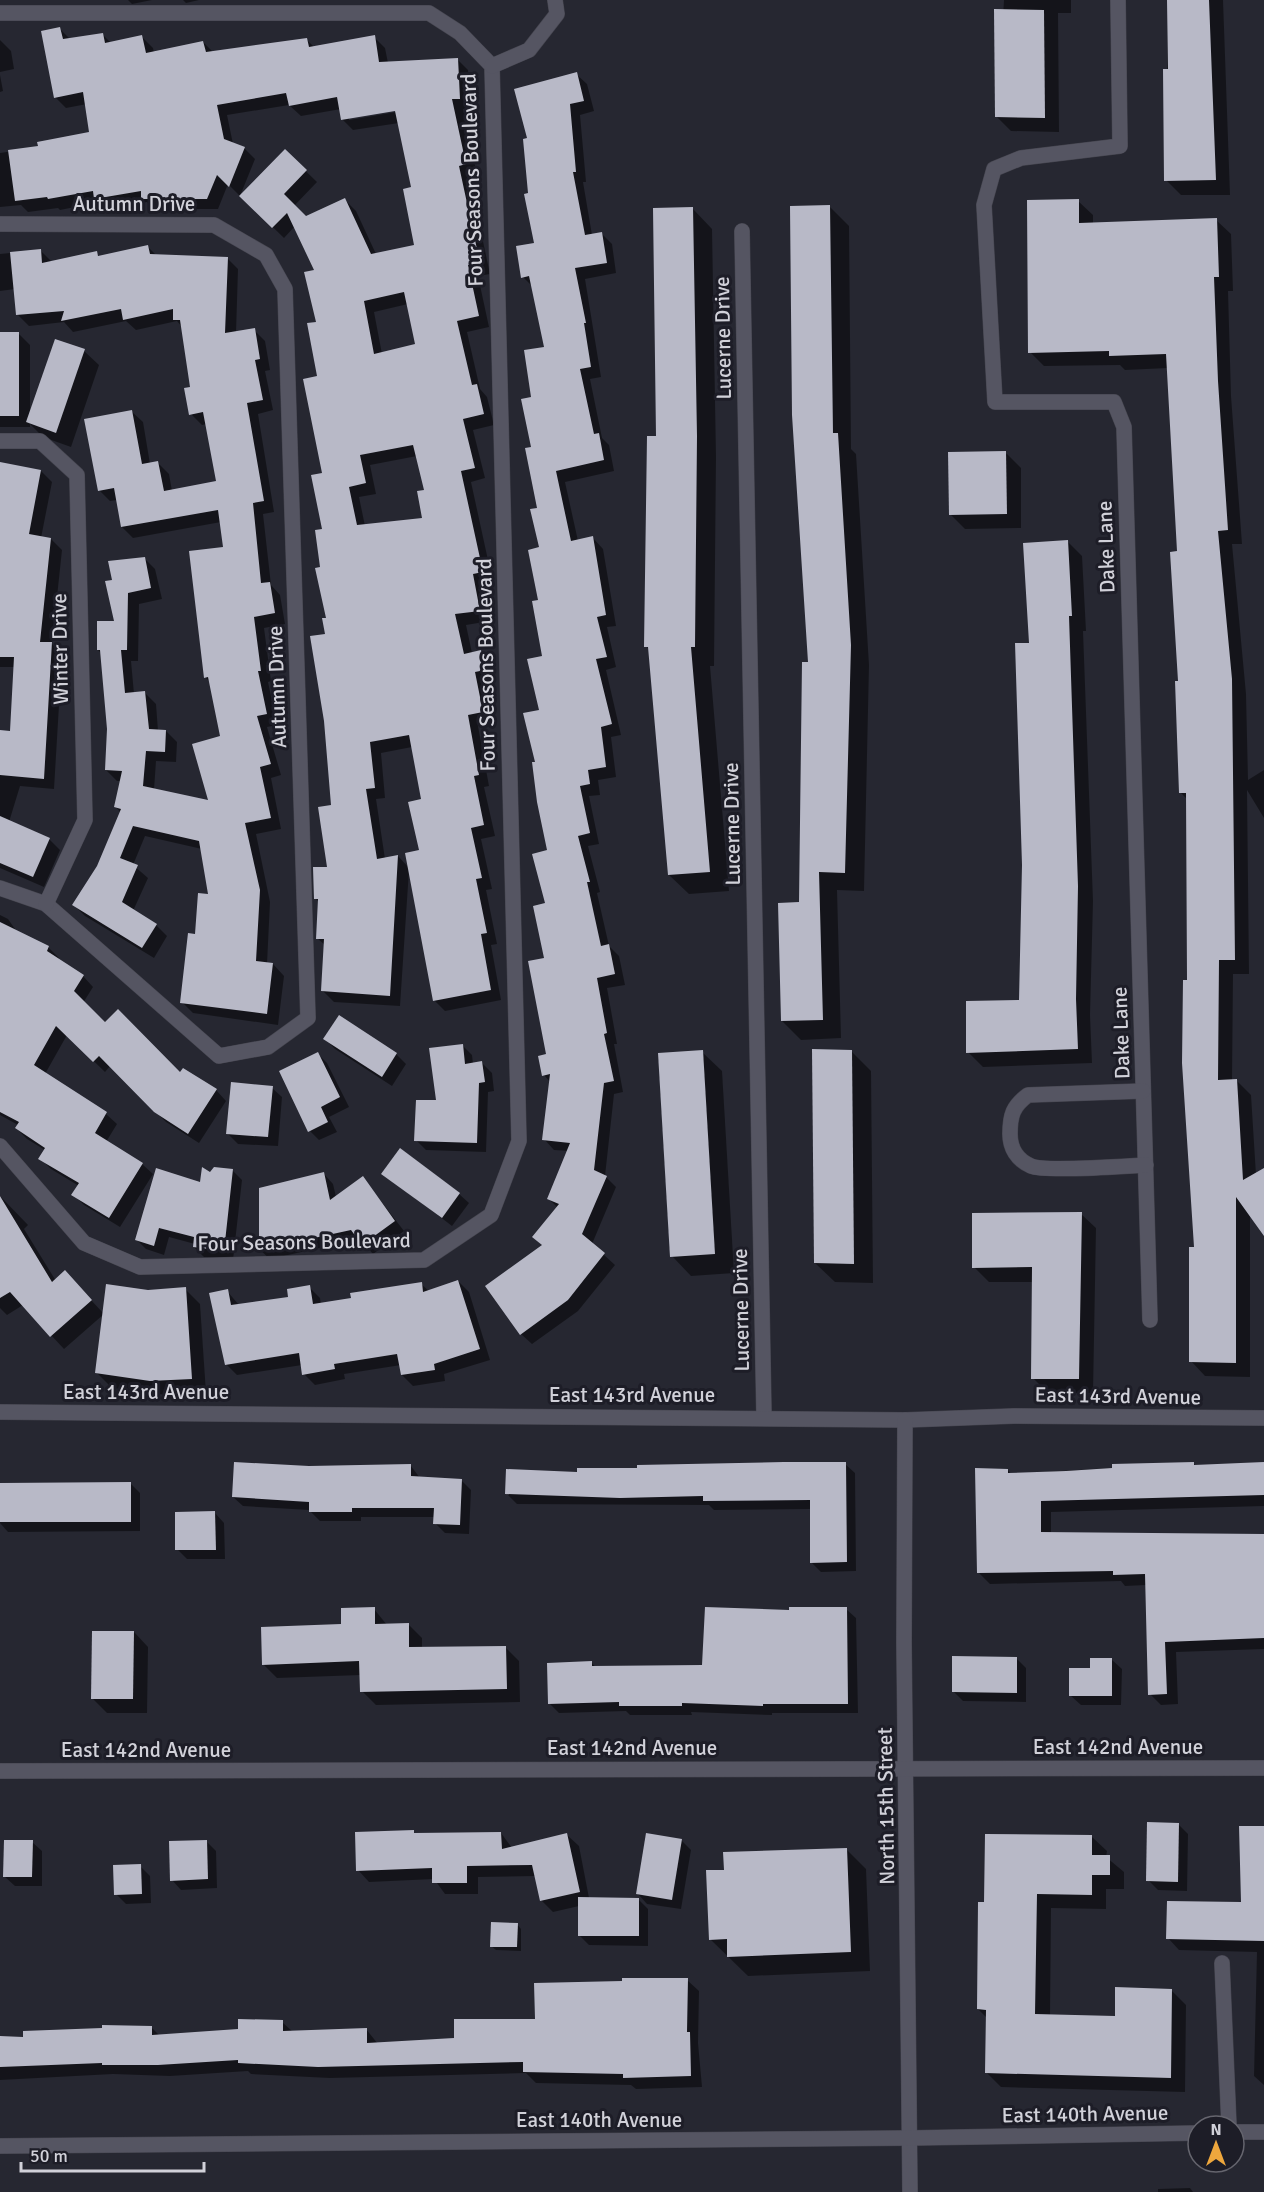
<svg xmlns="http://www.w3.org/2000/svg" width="1264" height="2192" viewBox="0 0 1264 2192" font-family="Signika,sans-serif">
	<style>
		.shadow { fill: #0007; fill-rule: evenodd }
		.building { fill: #b8b9c7; fill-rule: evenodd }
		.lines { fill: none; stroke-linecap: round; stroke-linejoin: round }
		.minor-casing { stroke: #45454f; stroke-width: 16 }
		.minor { stroke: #555562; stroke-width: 15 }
		.labels { text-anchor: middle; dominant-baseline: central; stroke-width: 6; stroke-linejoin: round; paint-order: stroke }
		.street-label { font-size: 21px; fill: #d1d1d9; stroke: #1d1d27 }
	</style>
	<rect width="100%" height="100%" fill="#262731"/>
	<!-- shadow -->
	<g class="shadow">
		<path d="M128,0h24l-20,4z"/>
		<path d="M183,0h16l-13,3z"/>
		<path d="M1004,0h67v13h-13l1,119 -48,-1 -14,-14z"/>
		<path d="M1168,0h55l7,195h-49l-15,-15z"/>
		<path d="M60,29l10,10 32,-5 9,9 31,-6 11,11 1,5 49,-11 10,10 93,-13 8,8 60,-10 11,11 3,15 69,-4 11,11 2,39h-7l14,66 -8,1 21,98 -12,2 11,51 -22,5 13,57 7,8 7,28 -21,5 12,48 -14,4 22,101 -10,2 7,36 -24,4 6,28 8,-2 11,11 4,19 -10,2 8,40 -15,3 11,60 -5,1 11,49 -14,3 11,50 -6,1 11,54 -6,1 10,55 -56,11 -11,-11 -25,-130 -9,136 -66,-4 -11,-11 3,-45 -9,-8 2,-36 -4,-4 14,-30 4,-62 -6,-187 -5,-51 1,-94 -7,-203 -21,-45 -11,12 -43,-42 44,-45 32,31 -23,24 12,12 39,-18 11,11 20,43 40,-8 -3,-57 -14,-66 -46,7 -11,-11 -1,-10 -40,7 -12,-11 -62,10 6,29 11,4 11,11 -15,37 -12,-12 -10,25h-64l-7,-7 -41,7 -6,-7 -40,8 -2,-2 -30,4 -7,-7 -21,2v-54l40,-6 51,-14 -4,-29 -21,4 -11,-11zM402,108v3l-53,9v-3zM408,304l9,41 -35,9 -8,-42zM417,456l8,35 -1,29 -59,6 -6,-29 17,-3 -6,-29zM412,747l10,53 -1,52 -12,16 -11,-12 -13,3 -9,-60 9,-1 -4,-45z"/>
		<path d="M0,40l11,11 3,18 -14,3z"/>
		<path d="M576,74l11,10 7,27 -14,4 6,67h-3l9,53 9,-2 11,11 4,29 -31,6 16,98 -11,2 12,59 7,7 5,26 -49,11 13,59 15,-3 10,11 13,77 -9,1 9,40 -10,3 15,65 -10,2 5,40 -18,3 2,15 -11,1 10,48 -11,2 12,46 -3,1 12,53 10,10 6,29 -18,3 10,56h-3l9,48 -9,2 -9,82 11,11 -24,57 23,21 -37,46 -46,33 -11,-10 22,-88 15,-38 -10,-10 21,-47 -15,-1 -10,-11 6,-57 -6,-7 4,-19 -3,-97 4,-108 -12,-88 7,-106 -5,-148 -6,-61v-50l13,-49 -13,-62 -10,-10 13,-32 -6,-51 -1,-54z"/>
		<path d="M0,75l3,16 -3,1z"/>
		<path d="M1078,201l15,14v9l123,-4 15,14 2,57h-5l3,105 11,148h-10l14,150 2,86 16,-10v48l-17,-28 2,184h-16l-1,107 4,-1 15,15 5,80 8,-5v64l-14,-20v163l-45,-1 -14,-15 5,-112 -9,-450 -7,-7 -1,-239 -11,-185 -43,2 -5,-5 -76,1 -14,-14z"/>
		<path d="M830,207l19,19 2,223 5,5 13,211 -5,226 -27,-1 4,148 -40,2 -19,-19 18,-117z"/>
		<path d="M693,209l19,20 4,228 -2,209h-4l19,225 -40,3 -20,-19 -19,-225 -4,-4 11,-209z"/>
		<path d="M148,247l8,8 71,3 11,11 -2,64 18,-3 11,11 5,29 -5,1 8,39 -15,4 16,98 -11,2 8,71 9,10 5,29 -21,4 7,53 -3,1 9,43 -10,2 14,48 -10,3 10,51 -25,5 14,68 -3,62h6l11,12 -6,49 -85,-12 -11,-11 15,-66 13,-41 -8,-46 -57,-13 -12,29 15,13 -15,33 23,14 11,11 -13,22 -69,-42 -11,-11 24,-39 23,-53 -5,-6 6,-26h-5l-11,-11 3,-41 -7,-75 -4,-4 17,-27 -1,-42 30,-23 11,11 7,30 -23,5 -1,57h-7l3,33 11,-1 11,11 2,27h8l11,11 -1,20 -20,-1 -2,29 57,12 11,-65 -11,-54 -6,-6 20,-128 -4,-27 -88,16 -11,-11 -5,-27 -7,1 -11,-11 32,-79 12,11 7,42 8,-1 11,11 3,17 45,-9 -10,-58 -5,1 -11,-11 1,-26 -10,-61 -5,-6 -41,9 -10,-9 -53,11 -9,-10 -35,4 -11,-11 -3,-26 -15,2v-37l40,-4 12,12 44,-9 4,4z"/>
		<path d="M0,334h19l11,11v70l54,-64 15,14 -28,82 -28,-10 -13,-13v3h-30z"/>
		<path d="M1006,453l15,15v60l-56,1 -15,-15z"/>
		<path d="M0,464l41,7 11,11 -11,56 10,1 11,11 -10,94 10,11 -8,134 -34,-3 -11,36 40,17 11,11 -16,37 -44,-19v-137l11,1 4,-65h-15z"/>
		<path d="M1067,541l15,15 4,75h-3l10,270 -3,114 2,48 -109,4 -15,-15 53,-51 10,-357z"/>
		<path d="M0,915l8,4 9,13 31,15 11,11 -1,2 25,16 10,11 -10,16 22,21 76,50 35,16 10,11 -27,42 -33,-21 -56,-56 -5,6 -38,-37 -22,39 61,40 11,10 -11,18 36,22 11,10 -33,53 -36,-22 -11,-11 6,-8 -28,-17 -11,-11 5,-8 -18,-11 -11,-11 2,-3 -18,-10z"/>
		<path d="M339,1017l57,37 10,10 -14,22 -57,-37 -10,-10z"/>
		<path d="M462,1045l10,10 1,9 9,-1 10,10 2,18 -6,1 -2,60 -60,-2 -10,-10 22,-38z"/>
		<path d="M851,1051l20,20 2,212 -38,-1 -20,-19z"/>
		<path d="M702,1052l20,19 12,202 -43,3 -19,-20z"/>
		<path d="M318,1054l9,9 22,44 -20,10 8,15 -18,8 -9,-9z"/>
		<path d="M272,1088l10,9 -4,49 -40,-2 -10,-10z"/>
		<path d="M232,1170l10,10 -9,80 -29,-3 -10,-10 1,-3 -26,-7 -5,18 -18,-6 -9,-9 73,-66z"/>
		<path d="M383,1173l76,21 10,9 -17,23z"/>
		<path d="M324,1174l9,10 3,13 27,-19 41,53 -31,23 -13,-15 -90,20 -10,-9z"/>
		<path d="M0,1196l28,29 -4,4 32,52 22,5 26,28 -40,35 -41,-44 -16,10 -7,-7z"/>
		<path d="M1081,1214l15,14 -3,165h-45l-15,-15v-96h-44l-15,-15z"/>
		<path d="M458,1281l11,11 21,68 -46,14 1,7 -32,5 -11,-11 -1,-10 -57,9 1,5 -30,6 -11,-11 -2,-9 -65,10 -11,-11 1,-73 12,14 51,-7 19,-11 11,11 1,7 100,-21 8,7z"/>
		<path d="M185,1289l15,15 6,89 -40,2 -54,-7 -15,-15 51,-82z"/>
		<path d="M1193,1463l3,3h68v40l-213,6v21l213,3v113l-88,3 2,52 -17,1 -11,-11 -4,-109 -21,1 -4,-5 -131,3 -11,-11 29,-103 3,4z"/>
		<path d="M845,1464l10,9 1,98 -35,1 -10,-10v-53l-97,1 -5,-5 -192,-1 -10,-10 71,-21z"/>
		<path d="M411,1466l9,12 41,2 10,10 -2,44 -24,-1 -10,-10v-6h-74v4h-41l-11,-11 -66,-4 -10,-9 76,-29z"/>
		<path d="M130,1483l10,10v38l-132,1 -8,-9v-39z"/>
		<path d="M215,1513l9,10 1,36h-38l-10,-10z"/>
		<path d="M374,1609l13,16 21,-1 14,14v11l84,-1 13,13 1,41 -144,3 -14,-14 -1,-16 -84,3 -14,-14z"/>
		<path d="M846,1609l10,9 2,95h-86v2l-81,-3 1,3h-62l-4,-4 -67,2 -9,-9 42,-41 4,5 108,-2 87,-54z"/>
		<path d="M134,1632l14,15 -1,66h-40l-15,-15z"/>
		<path d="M1016,1658l10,10v34l-63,-1 -10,-10z"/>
		<path d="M1112,1660l10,9 -1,36h-40l-10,-9 20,-26z"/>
		<path d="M1178,1824l10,10 -1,57 -29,-1 -10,-10z"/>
		<path d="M1264,1827v258l-10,-9 3,-124 -78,-2 -11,-12 74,-34z"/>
		<path d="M501,1833l11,15 55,-13 12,11 10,52 49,1 10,10v37l-59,-1 -10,-10v-29l-26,6 -12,-12 -5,-24 -58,1v17h-33l-11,-15 -65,3 -11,-12z"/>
		<path d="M1092,1837l15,14 -1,6 18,15v17h-18v20l-55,-1 -1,108 66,2 55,-28 15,15 -1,87 -184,-5 -15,-15 1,-54 -9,-9 7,-106z"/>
		<path d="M681,1840l10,10 -10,59 -34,-5 -9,-10z"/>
		<path d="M206,1841l10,10 1,37 -36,2 -9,-10z"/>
		<path d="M32,1842l10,9v35h-27l-10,-9z"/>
		<path d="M846,1849l20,20 4,102 -122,5 -38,-37 16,-68z"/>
		<path d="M140,1866l10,10 1,27 -25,1 -10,-10z"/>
		<path d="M517,1924l4,5v22l-25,-1 -5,-4z"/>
		<path d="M687,1980l12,11 -1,52 4,44 -66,2 -5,-4 -95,-2 -10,-10 -196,5 -79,-4 -3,-3 -78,5 -57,-2 -113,6v-43l25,1 126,-11 9,9 80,-6 42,-8 11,10 73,-3 12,15 77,-5 81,-18z"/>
		<path d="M1190,2188l3,4h-35v-3z"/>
	</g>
	<!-- building -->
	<g class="building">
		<path d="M1167,0h42l7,180 -52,1 -1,-112h5z"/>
		<path d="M994,9l50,1 1,108 -50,-1z"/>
		<path d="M60,27l3,12 40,-6 2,10 37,-8 4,18 57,-12 3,11 101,-14 2,9 66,-12 4,27 79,-4 2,41h-8l14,65 -7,2 21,97 -12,2 11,51 -22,5 15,64 5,-1 7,30 -21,5 12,49 -14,3 22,101 -10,2 7,37 -25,3 9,40 17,-4 4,20 -10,2 8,40 -15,3 11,60 -5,1 10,49 -13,3 11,50 -6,1 11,54 -6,1 10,56 -58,11 -28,-148 14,-3 -11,-48 13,-3 -12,-64 -39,7 5,46 -9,1 11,70 21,-4 -8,141 -69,-5 3,-52h-8l2,-40h-4l-1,-32h14l-9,-60 13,-2 -7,-84 -14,-85 15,-2 -3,-16h4l-11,-50 5,-1 -5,-37 7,-1 -11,-54 11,-2 -19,-94 14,-3 -10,-53 9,-1 -12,-50 10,-2 -27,-57 -15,15 -33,-32 46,-47 22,21 -23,24 22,22 39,-18 26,56 43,-9 -11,-56 8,-2 -16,-76 -54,9 -4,-23 -48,9 -3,-13 -69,12 7,34 21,8 -16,40 -12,-12 -10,24h-66v-8l-47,8 -1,-8 -45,8 -1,-2 -32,4 -7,-51 30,-4 -1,-4 52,-10 -6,-40 -29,6 -13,-67zM404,292l11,52 -41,10 -10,-53zM413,445l11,45 -7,1 5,27 -65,7 -8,-38 17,-4 -6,-28z"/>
		<path d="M577,72l7,29 -14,3 6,68h-3l12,63 17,-3 5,31 -32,5 11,55h-2l7,44 -11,2 14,65 5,-1 5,27 -48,11 15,70 22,-5 13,79 -9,2 10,40 -11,2 16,65 -11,3 5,40 -18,3 2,14 -10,2 10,47 -12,3 12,46h-3l14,64 8,-2 6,30 -18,4 10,55 -3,1 10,47 -10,2 -10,87 13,6 -25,58 23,19 -37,47 -48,35 -35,-49 57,-41 -10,-8 27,-33 -12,-5 23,-56 -28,-3 8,-66 -8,2 -4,-20 8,-2 -18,-93 16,-3 -11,-52 12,-3 -13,-49 15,-4 -10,-48 -5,-40h3l-12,-49 16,-3 -12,-51 15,-3 -10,-55 6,-1 -10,-50 11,-3 -9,-38 7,-1 -12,-60 6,-1 -10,-48 10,-2 -7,-47 20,-3 -15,-71 -8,2 -5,-32 18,-3 -10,-49 4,-1 -5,-54 4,-1 -13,-49z"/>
		<path d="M1079,199v24l138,-5 2,59h-5l4,104 10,149 -10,1 14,148 3,281h-16l-1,120 19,-1 6,101 21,-12v68l-28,-39v166l-47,-1v-115h5l-12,-184 1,-83h4l-1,-187h-7l-4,-112h3l-8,-129 7,-1 -11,-197 -57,2v-5l-81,2 -1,-153z"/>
		<path d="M830,205l3,228h5l13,212 -6,228 -26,-1 4,148 -42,1 -3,-118 21,-1 3,-240h6l-16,-247 -2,-209z"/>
		<path d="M693,207l4,229 -2,211h-4l19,225 -42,3 -20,-228h-4l3,-211h9l-3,-228z"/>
		<path d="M148,245l2,9 78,3 -3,76 30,-5 5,31 -5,1 8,40 -16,3 17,98 -11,2 8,80 9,-1 5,31 -21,4 7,54h-3l9,43 -10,2 14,48 -11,3 11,51 -26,5 15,67 -4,71 17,2 -6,51 -87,-11 8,-70 7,1 3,-41 10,1 -9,-53 -66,-15 -13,32 18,7 -16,37 35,22 -15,24 -70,-43 25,-39 24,-57 -7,-2 8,-36 -17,-1 2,-41 -7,-79h-3v-29h17l-9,-40 7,-1 -4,-19 37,-4 6,31 -23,5 -1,57h-6l4,43 20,-2 4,38 17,1 -1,22 -19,-1 -3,35 65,14 -16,-56 28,-8 -12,-59 -4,1 -15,-127 34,-4 -5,-37 -97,17 -7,-39 -16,3 -14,-72 48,-9 10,54 16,-3 6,30 52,-10 -13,-69 -14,3 -5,-27 6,-1 -10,-67h-7v-11l-50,11 -2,-11 -60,12 3,-10 -48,4 -6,-63 31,-3 1,14 55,-12 1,5z"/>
		<rect x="0" y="332" width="19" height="84"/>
		<path d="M55,339l30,10 -29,84 -30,-11z"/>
		<path d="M1006,451l1,63 -58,1 -1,-63z"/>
		<path d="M0,462l41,8 -12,64 22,4 -11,104h12l-8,137 -44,-4v-45l10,1 4,-74h-14z"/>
		<path d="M1068,540l4,76h-3l9,270 -2,113 2,50 -112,4v-52l53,-1 3,-135 -7,-222h14l-6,-100z"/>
		<path d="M0,816l50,22 -17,39 -33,-14z"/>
		<path d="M0,922l49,24 -2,5 37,24 -10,16 31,31 13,-13 62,63 3,-4 34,21 -29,45 -34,-22 -55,-56 -6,6 -37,-36 -22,39 73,47 -12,21 48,30 -34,55 -38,-23 8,-12 -41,-24 7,-11 -30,-20 4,-6 -19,-10z"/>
		<path d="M339,1015l58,38 -15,24 -59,-38z"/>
		<path d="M463,1044l2,20 17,-3 3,21 -6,1 -2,60 -63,-2 2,-41h20l-7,-52z"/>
		<path d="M812,1049l40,1 2,214 -40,-1z"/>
		<path d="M703,1050l12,204 -45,3 -12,-204z"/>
		<path d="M318,1052l22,45 -19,10 7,15 -20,10 -29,-61z"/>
		<path d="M231,1082l42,4 -5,51 -42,-3z"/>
		<path d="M400,1148l60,45 -18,25 -61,-44z"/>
		<path d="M202,1167l8,5 4,-5 19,2 -9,82 -31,-4 1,-10 -35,-9 -5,18 -19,-6 21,-72 44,14z"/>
		<path d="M324,1172l6,28 33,-24 32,45 -33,24 -11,-15 -92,20v-62z"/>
		<path d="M0,1196l52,86 13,-12 27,30 -42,37 -40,-45 -10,6z"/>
		<path d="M1082,1212l-3,167h-48l1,-112 -60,1v-55z"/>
		<path d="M458,1280l22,69 -46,15 1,6 -34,5 -4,-21 -63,10 1,5 -33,6 -3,-22 -74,12 -16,-72 19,-4 3,16 57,-8 -1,-8 23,-4 3,19 38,-6 -1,-5 72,-11 1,10z"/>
		<path d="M106,1284l42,6 38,-3 6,92 -42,2 -55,-8z"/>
		<path d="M234,1462l75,4 102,-2v12l51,3 -2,46 -27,-1 1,-16h-82v4h-43v-10l-77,-5z"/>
		<path d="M784,1462h62l1,100 -37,1v-63l-107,1v-5l-83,2 -115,-4 1,-25 71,3v-4h60v-3z"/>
		<path d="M1194,1462v3l70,-3v33l-223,6v31l223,2v104l-99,4 2,52 -19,1 -3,-121 -32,1v-4l-136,2 -2,-105 33,1v4l58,-2 46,-3v-4z"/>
		<path d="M131,1482v40h-131v-39z"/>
		<path d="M215,1511l1,39h-41v-38z"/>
		<path d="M375,1607v17l34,-1v24l97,-1 1,43 -147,3 -1,-31 -97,4 -1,-38 80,-3v-16z"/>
		<path d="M705,1607l84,3v-3h58l1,97h-85v2l-81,-3v3h-63v-4l-71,2 -1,-41 45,-2v5l110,-1z"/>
		<path d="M92,1631h42l-1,68h-42z"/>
		<path d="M952,1656l65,1v36l-65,-1z"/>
		<path d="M1090,1658h22v38h-43v-28h21z"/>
		<path d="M1147,1822l32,1 -1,59 -32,-1z"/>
		<path d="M1239,1826h25v115l-98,-2 1,-38 74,1z"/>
		<path d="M414,1830v3l87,-1 1,17 65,-16 13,59 -40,9 -8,-36 -65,1v17h-35v-15l-76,3 -1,-39z"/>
		<path d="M646,1833l36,6 -10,61 -36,-6z"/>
		<path d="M985,1834l107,1v20h18v20h-18v20l-55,-1 -2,120 80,2v-29l57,2 -1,89 -186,-5 1,-63 -9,-1 1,-107h6z"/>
		<path d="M4,1840h29l-1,37h-29z"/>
		<path d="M207,1840l1,39 -38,2 -1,-40z"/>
		<path d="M847,1848l4,104 -124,5v-18l-18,1 -3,-70h18l-1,-18z"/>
		<path d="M141,1864l1,30 -28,1 -1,-30z"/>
		<path d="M578,1897l61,1v38h-61z"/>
		<path d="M491,1922l27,1 -1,24h-27z"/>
		<path d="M622,1978h66l-1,54h3l1,44 -68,2v-4l-100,-2v-10l-205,5 -80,-4v-3l-80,5h-56v-2l-102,4v-31l23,1v-6l79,-3v-3l50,1v9l86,-6v-10l45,1v11l84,-3v15l87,-5v-19h81l-1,-36 88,-2z"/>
	</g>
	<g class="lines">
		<defs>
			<g id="minor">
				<path d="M1118,0l2,146 -99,12 -27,11 -10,36 11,197h119l10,25 26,893"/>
				<path d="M0,13h429l31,20 32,33 27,1075 -28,74 -67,45 -284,7 -56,-24 -84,-97"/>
				<path d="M492,66l37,-16 28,-36 -2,-14"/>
				<path d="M0,224l214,1 52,30 19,34 23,729 -40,29 -49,9 -173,-152 -46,-16"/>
				<path d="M742,231l22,1186"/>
				<path d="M0,441h40l37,34 8,345 -39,84"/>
				<path d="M1143,1091l-115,4c-15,11 -18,20 -18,39 0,14 7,26 21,32 14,6 95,0 115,-1"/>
				<path d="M0,1412l905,8 109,-4 250,2"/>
				<path d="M905,1420l-1,223 6,549"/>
				<path d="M0,1771l1264,-3"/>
				<path d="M1222,1963l7,163"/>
				<path d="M1234,2132h30"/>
				<path d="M0,2146l910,-8 288,-5"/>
			</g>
		</defs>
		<!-- minor casing -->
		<use href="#minor" class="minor-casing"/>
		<!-- minor -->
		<use href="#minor" class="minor"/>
	</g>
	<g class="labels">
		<!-- street labels -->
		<g class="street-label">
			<text transform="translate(472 180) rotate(-92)">Four Seasons Boulevard</text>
			<text x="134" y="204">Autumn Drive</text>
			<text transform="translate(723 338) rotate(-91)">Lucerne Drive</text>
			<text transform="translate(1106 547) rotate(-92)">Dake Lane</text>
			<text transform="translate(60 649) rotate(-91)">Winter Drive</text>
			<text transform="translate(486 665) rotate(-91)">Four Seasons Boulevard</text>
			<text transform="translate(277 687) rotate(-92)">Autumn Drive</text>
			<text transform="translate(732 824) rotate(-91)">Lucerne Drive</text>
			<text transform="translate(1121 1033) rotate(-92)">Dake Lane</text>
			<text transform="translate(304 1242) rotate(-1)">Four Seasons Boulevard</text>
			<text transform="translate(741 1310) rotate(-91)">Lucerne Drive</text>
			<text x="146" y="1392">East 143rd Avenue</text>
			<text x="632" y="1395">East 143rd Avenue</text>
			<text transform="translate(1118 1396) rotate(1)">East 143rd Avenue</text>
			<text x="1118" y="1747">East 142nd Avenue</text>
			<text x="632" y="1748">East 142nd Avenue</text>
			<text x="146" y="1750">East 142nd Avenue</text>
			<text transform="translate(886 1806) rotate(-91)">North 15th Street</text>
			<text transform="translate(1085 2114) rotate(-1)">East 140th Avenue</text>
			<text x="599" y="2120">East 140th Avenue</text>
		</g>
	</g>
	<!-- north arrow -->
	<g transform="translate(1216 2144)"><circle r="28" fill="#1d1d27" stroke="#65656e" stroke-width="1.5"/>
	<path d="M0-4.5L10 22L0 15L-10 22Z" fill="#eea73d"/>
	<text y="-9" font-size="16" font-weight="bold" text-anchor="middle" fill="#d1d1d9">N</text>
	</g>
	<!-- scale -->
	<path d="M21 2162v9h183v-9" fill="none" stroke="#d1d1d9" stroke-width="3"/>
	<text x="30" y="2162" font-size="18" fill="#d1d1d9" stroke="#1d1d27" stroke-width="4.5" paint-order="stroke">50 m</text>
</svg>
